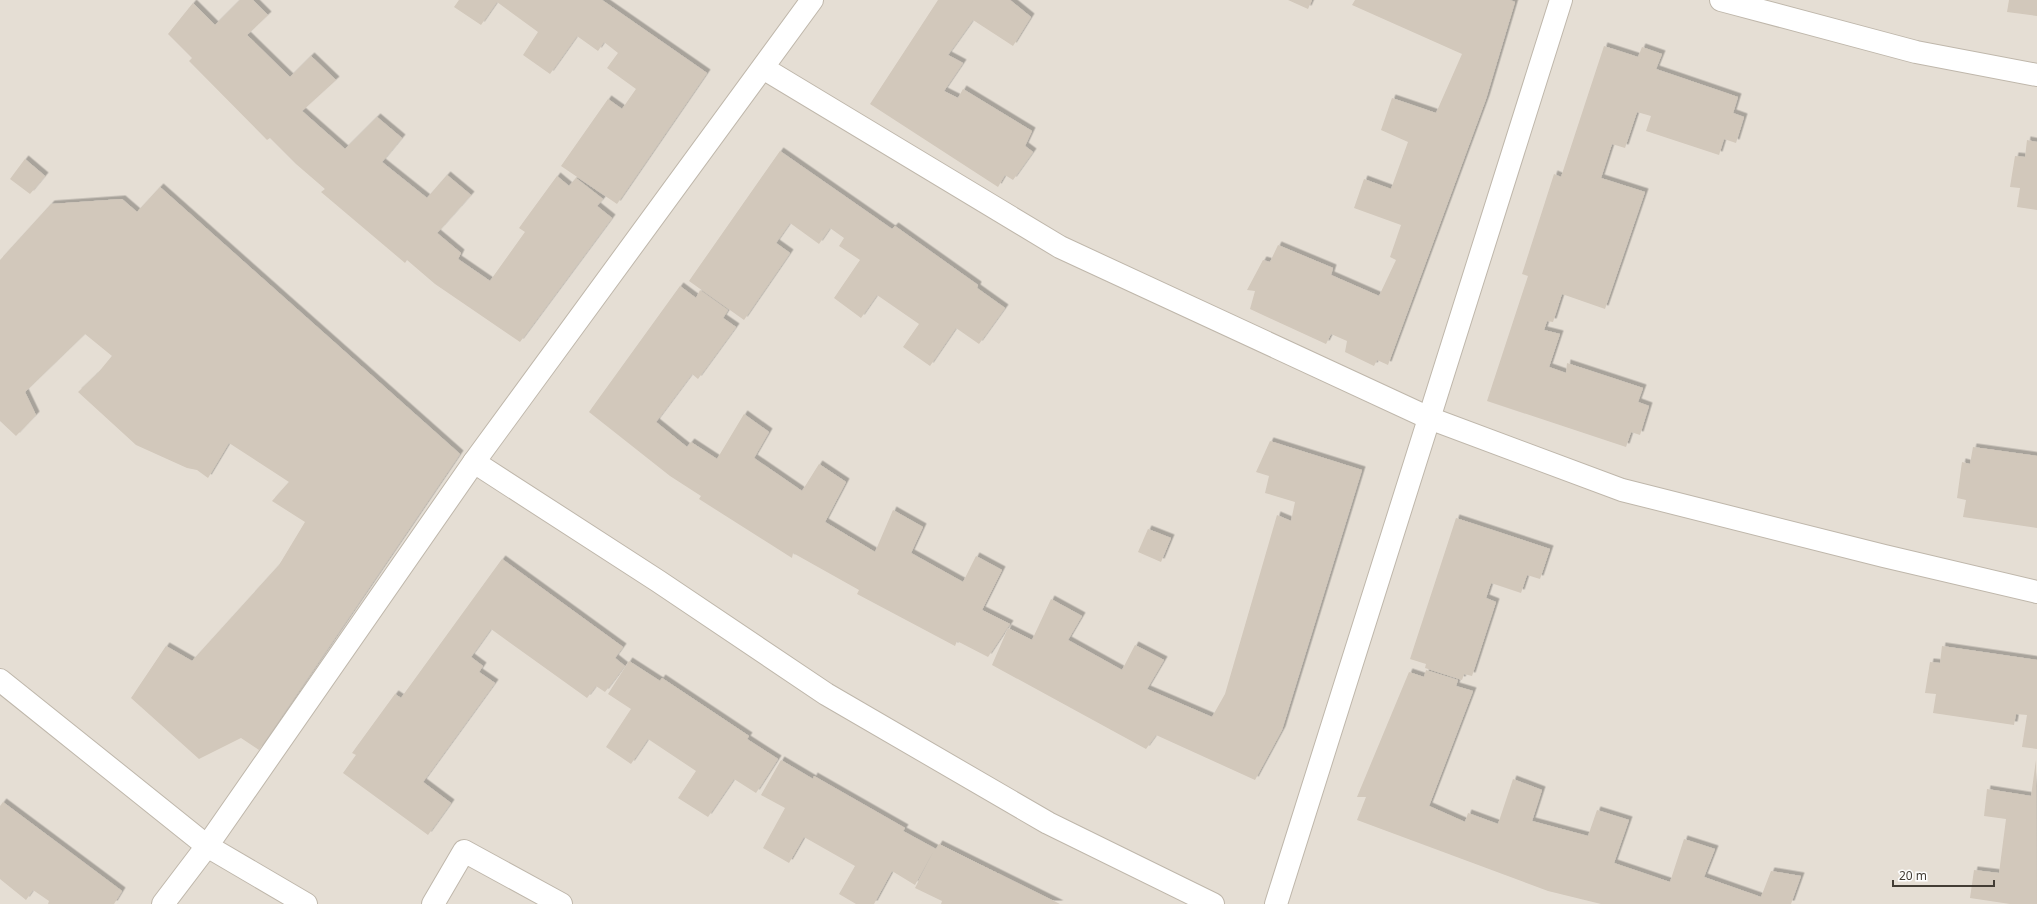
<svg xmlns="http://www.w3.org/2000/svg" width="2037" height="904" viewBox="0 0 2037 904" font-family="'Noto Sans',sans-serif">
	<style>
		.residential { fill: #e5ded4 }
		.building { fill: #d2c8bb; filter: url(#shadow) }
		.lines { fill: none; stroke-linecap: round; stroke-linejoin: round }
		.minor-casing { stroke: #bfb7ab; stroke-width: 24 }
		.minor { stroke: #fff; stroke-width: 22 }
	</style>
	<defs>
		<filter id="shadow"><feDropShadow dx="3.5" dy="-3.5" stdDeviation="0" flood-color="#0004"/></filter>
	</defs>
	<rect width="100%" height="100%" fill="#f1ede5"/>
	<!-- residential -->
	<rect class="residential" x="0" y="0" width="2037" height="904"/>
	<!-- building -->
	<g class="building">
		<path d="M240,0h13l15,15 -21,20 43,42 21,-21 25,24 -34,31 43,38 32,-32 25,21 -20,24 45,36 20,-23 24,20 -34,38 24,20 -3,6 32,22 35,-49 -6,-4 38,-52 12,10 7,-8 27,21 -6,7 15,12 -92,124 -85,-58 -28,-24 -2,3 -84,-71 4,-3 -29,-25 -26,-26 -3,2 -78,-79 3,-3 -24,-24 25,-31 22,22z"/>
		<path d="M459,0h143l105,73 -90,131 -56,-38 47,-67 14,10 14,-20 -29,-21 11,-15 -14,-11 -6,9 -21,-15 -27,38 -27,-19 15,-23 -41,-30 -16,23 -27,-18z"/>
		<path d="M938,0h72l21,17 -18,29 -40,-26 -25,35 15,8 -19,28 14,7 5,-9 69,42 -7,15 8,6 -20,28 -8,-5 -7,12 -128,-83z"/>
		<path d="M1288,0h24l-4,9z"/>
		<path d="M1355,0h155l5,2 -29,97 -98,266 -11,-5 -3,6 -29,-14 2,-11 -16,-7 -5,10 -76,-35 5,-18 -8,-1 16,-30 7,2 8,-17 55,23 -2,7 48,21 17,-36 -6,-3 11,-32 -47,-17 10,-29 27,10 17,-47 -27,-12 11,-32 44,15 26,-59 -110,-49z"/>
		<path d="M2009,0h28v16l-30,-4z"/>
		<path d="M1604,46l34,11 4,-10 20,7 -6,15 82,28 -5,16 11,4 -8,26 -12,-4 -5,16 -73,-24 5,-15 -14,-4 -12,36 -13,-4 -11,34 44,14 -40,117 -43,-15 -9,28 -6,-1 -3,9 16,4 -11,33 17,6 1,-10 76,25 -5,14 11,4 -9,29 -9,-3 -5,15 -139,-46 41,-125 -6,-2 32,-100 7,3z"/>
		<path d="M2027,140l10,2v68l-20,-3 3,-19 -10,-1 5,-31 10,1z"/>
		<path d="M780,151l112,78 3,-3 83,59 -1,3 28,20 -26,36 -23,-16 -26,38 -27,-19 16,-23 -42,-29 -16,23 -27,-20 26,-38 -21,-14 5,-8 -14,-10 -11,16 -29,-21 -14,20 14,10 -46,67 -55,-39z"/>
		<path d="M25,159l20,17 -15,18 -20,-15z"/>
		<path d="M160,187l300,267 -201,296 -18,-12 -42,21 -68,-61 35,-52 26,15 87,-96 26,-43 -33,-21 17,-19 -60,-39 -21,35 -11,-8 -10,-2 -51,-23 -58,-53 20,-19 14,-17 -27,-22 -60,58 11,23 -20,21 -16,-15v-161l51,-56 71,-5 15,13z"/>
		<path d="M680,286l16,12 4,-8 28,20 -5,8 13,9 -38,52 -6,-5 -36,48 31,25 4,-5 26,17 27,-45 25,18 -15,26 48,33 17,-27 27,18 -21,40 50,30 18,-42 30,17 -12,26 52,29 13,-26 26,14 -20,40 28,14 -22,33 -31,-16 -2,5 -98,-52 2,-4 -66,-37 -1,5 -93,-59 2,-3 -31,-20 -81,-64z"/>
		<path d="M1270,441l92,29 -80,260 -27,50 -99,-45 -10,14 -154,-84 16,-37 24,12 19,-41 31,17 -14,24 54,30 13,-25 29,15 -17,29 65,28 13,-23 52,-179 14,6 4,-19 -30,-9 4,-17 -13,-4z"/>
		<path d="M1973,447l64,9v72l-74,-11 3,-17 -9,-2 5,-36 8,2z"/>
		<path d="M1456,518l94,31 -10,30 -13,-4 -6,18 -30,-10 -5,15 10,4 -24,74 -8,-2 -2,6 -37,-12 1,-4 -16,-5z"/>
		<path d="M1148,529l23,9 -10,24 -23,-10z"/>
		<path d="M502,559l121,88 -8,11 10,8 -20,26 -9,-6 -9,12 -96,-69 -20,28 12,9 -4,6 16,11 -72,99 28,21 -23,32 -85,-62 13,-18 -4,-2 43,-59 6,4z"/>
		<path d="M1942,646l95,14v89l-15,-2 5,-32 -11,-1 -2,11 -81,-12 3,-19 -11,-1 5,-31 10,1z"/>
		<path d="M629,661l31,20 2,-3 87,58 -2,3 31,20 -22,34 -22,-14 -26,38 -30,-19 18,-27 -48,-32 -17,25 -25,-17 25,-38 -23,-15z"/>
		<path d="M1426,670l32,10 -2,6 17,5 -44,115 36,16 3,-9 30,11 15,-45 29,11 -10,31 56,15 9,-26 32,10 -15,43 56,19 14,-43 31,10 -11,28 57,20 10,-26 30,5 -10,28h-190l-53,-13 -191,-71 9,-23h-9l52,-125 15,5z"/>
		<path d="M781,760l32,19 1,-3 91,52 -2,3 33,18 3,-5 121,60h-119l1,-3 -27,-13 18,-36 -18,33 -23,-14 -18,33h-18l-17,-10 16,-28 -51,-29 -15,26 -26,-15 22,-40 -24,-13z"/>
		<path d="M2036,760l1,144h-27l-40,-6 4,-28 25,3 7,-54 -22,-3 3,-27 44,7z"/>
		<path d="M3,802l119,89 -8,13h-66l1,-3 -16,-11 -7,10 -26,-21v-73z"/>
	</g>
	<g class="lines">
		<defs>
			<g id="minor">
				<path d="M1721,0l195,52 121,23"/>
				<path d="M763,68l297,179 369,171 193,72 262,66 153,36"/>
				<path d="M474,462l184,119 168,113 222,129 165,81"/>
				<path d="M0,680l207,166 99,58"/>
				<path d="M163,904l44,-58 267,-384 338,-462"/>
				<path d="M433,904l31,-53 97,53"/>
				<path d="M1276,904l285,-904"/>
			</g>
		</defs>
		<!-- minor casing -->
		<use href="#minor" class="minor-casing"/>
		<!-- minor -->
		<use href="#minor" class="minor"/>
	</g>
	<!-- scale -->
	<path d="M1893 880v6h101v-6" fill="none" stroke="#433d35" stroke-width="2"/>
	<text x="1899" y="880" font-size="12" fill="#433d35" stroke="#ffffff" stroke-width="3" paint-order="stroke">20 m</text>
</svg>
